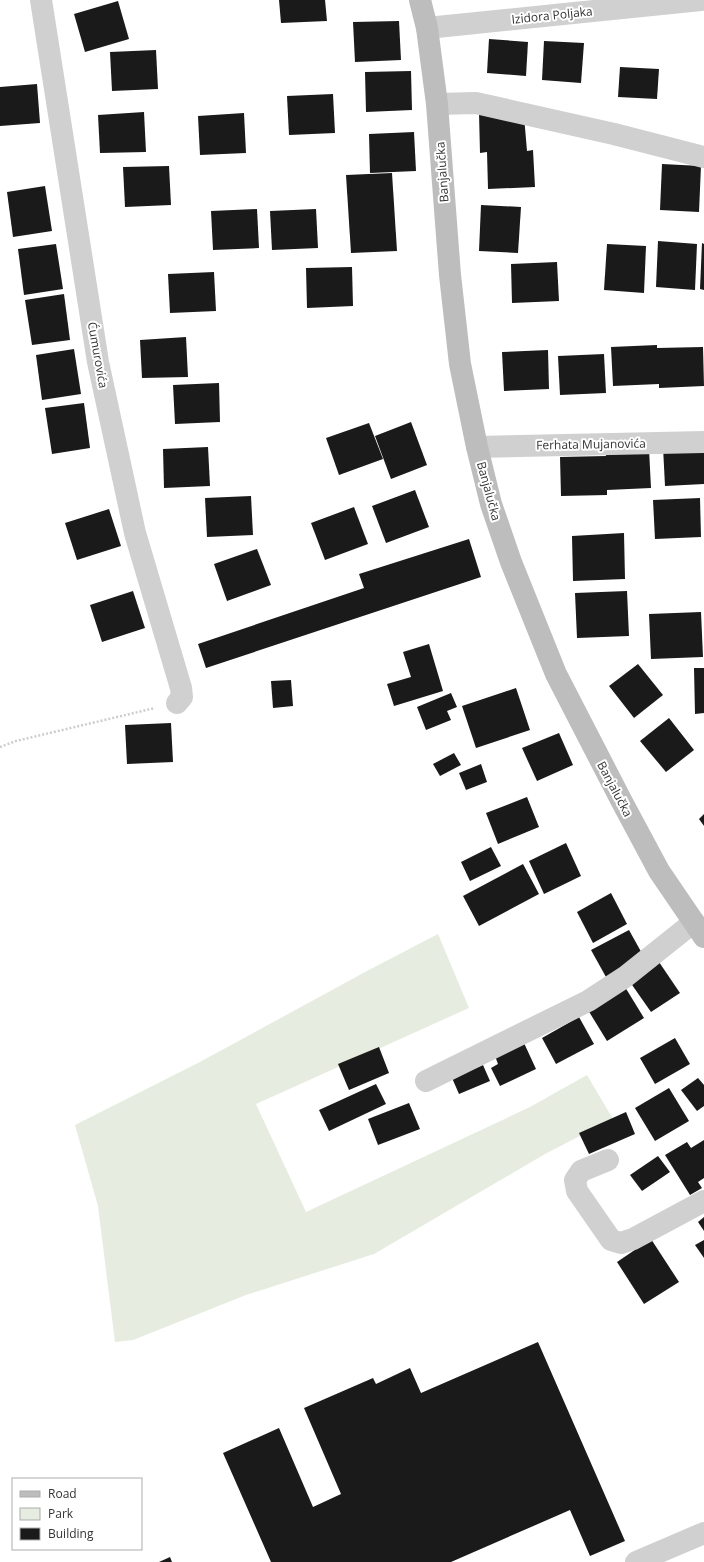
<svg xmlns="http://www.w3.org/2000/svg" width="704" height="1562" viewBox="0 0 704 1562" font-family="'Open Sans',sans-serif">
	<style>
		.green { fill: #e6ecdf }
		.building { fill: #1a1a1a }
		.lines { fill: none; stroke-linecap: round; stroke-linejoin: round }
		.path { stroke: #cdcdcd; stroke-width: 2.5; stroke-dasharray: 2 2; stroke-linecap: butt }
		.minor { stroke: #d0d0d0; stroke-width: 22 }
		.secondary { stroke: #bdbdbd; stroke-width: 22 }
		.labels { text-anchor: middle; dominant-baseline: central; stroke-width: 4; stroke-linejoin: round; paint-order: stroke }
		.street-label { font-size: 12px; fill: #333; stroke: #fff }
	</style>
	<rect width="100%" height="100%" fill="#fff"/>
	<!-- green -->
	<path class="green" d="M438,934l31,74 -213,96 50,108 224,-105 57,-32 26,44 -68,35 -171,100 -128,41 -113,45 -18,2 -17,-136 -23,-81 123,-62 169,-92z"/>
	<!-- building -->
	<g class="building">
		<path d="M279,0h46l2,21 -46,2z"/>
		<path d="M118,1l11,38 -44,13 -11,-38z"/>
		<path d="M399,21l2,39 -46,2 -2,-40z"/>
		<path d="M489,39l39,3 -2,34 -39,-3z"/>
		<path d="M544,41l40,2 -3,40 -39,-3z"/>
		<path d="M156,50l2,39 -46,2 -2,-39z"/>
		<path d="M620,67l39,2 -2,30 -39,-2z"/>
		<path d="M411,71l1,39 -46,2 -1,-40z"/>
		<path d="M37,84l3,39 -40,3v-39z"/>
		<path d="M333,94l2,39 -46,2 -2,-39z"/>
		<path d="M144,112l2,40 -46,1 -2,-38z"/>
		<path d="M244,113l2,40 -46,2 -2,-39z"/>
		<path d="M479,113l45,3 3,35 6,-1 2,37 -47,2 -1,-37 -7,1z"/>
		<path d="M414,132l2,39 -46,2 -1,-39z"/>
		<path d="M662,164l39,2 -2,46 -39,-2z"/>
		<path d="M169,166l2,39 -46,2 -2,-40z"/>
		<path d="M392,173l5,78 -46,2 -5,-78z"/>
		<path d="M45,186l7,45 -39,6 -6,-45z"/>
		<path d="M481,205l40,2 -3,46 -39,-2z"/>
		<path d="M257,209l2,39 -46,2 -2,-39z"/>
		<path d="M316,209l2,39 -46,2 -2,-39z"/>
		<path d="M658,241l39,3 -2,46 -39,-3z"/>
		<path d="M702,243l2,1v46l-4,-1z"/>
		<path d="M56,244l7,45 -39,6 -6,-46z"/>
		<path d="M607,244l39,2 -2,47 -40,-3z"/>
		<path d="M557,262l2,39 -47,2 -1,-39z"/>
		<path d="M352,267l1,39 -46,2 -1,-40z"/>
		<path d="M214,272l2,39 -46,2 -2,-39z"/>
		<path d="M64,294l6,46 -38,5 -7,-45z"/>
		<path d="M186,337l2,40 -46,1 -2,-38z"/>
		<path d="M657,345v3l46,-1 1,39 -45,2v-4l-46,2 -2,-39z"/>
		<path d="M74,349l7,45 -39,6 -6,-45z"/>
		<path d="M548,350l1,39 -45,2 -2,-39z"/>
		<path d="M604,354l2,39 -46,2 -2,-39z"/>
		<path d="M219,383l1,39 -45,2 -2,-39z"/>
		<path d="M84,403l6,45 -38,6 -7,-46z"/>
		<path d="M411,422l16,43 -36,14 -16,-43z"/>
		<path d="M369,423l14,36 -44,16 -13,-37z"/>
		<path d="M704,445v39l-39,2 -2,-39z"/>
		<path d="M208,447l2,39 -46,2 -1,-39z"/>
		<path d="M649,449l2,39 -44,2v5l-46,1 -1,-39 46,-1 -1,-5z"/>
		<path d="M415,490l14,37 -43,16 -14,-37z"/>
		<path d="M251,496l2,39 -46,2 -2,-39z"/>
		<path d="M700,498l1,39 -46,2 -2,-39z"/>
		<path d="M354,507l14,37 -43,16 -14,-37z"/>
		<path d="M109,509l12,37 -44,14 -12,-37z"/>
		<path d="M624,533l1,46 -52,2 -1,-45z"/>
		<path d="M469,539l12,38 -275,91 -8,-24 166,-56 -5,-14z"/>
		<path d="M257,549l14,36 -44,16 -13,-37z"/>
		<path d="M133,591l12,37 -43,14 -12,-37z"/>
		<path d="M627,591l2,45 -52,2 -2,-45z"/>
		<path d="M701,612l2,45 -52,2 -2,-45z"/>
		<path d="M429,644l14,47 -49,15 -7,-22 24,-7 -8,-25z"/>
		<path d="M638,664l25,31 -29,23 -25,-32z"/>
		<path d="M694,668h10v45l-9,1z"/>
		<path d="M291,680l2,26 -20,2 -2,-27z"/>
		<path d="M516,688l14,42 -54,18 -14,-42z"/>
		<path d="M451,693l6,14 -10,4 4,9 -25,10 -9,-23z"/>
		<path d="M669,718l25,32 -28,22 -26,-31z"/>
		<path d="M171,723l2,39 -46,2 -2,-39z"/>
		<path d="M559,733l14,32 -36,16 -15,-33z"/>
		<path d="M454,753l7,12 -21,11 -7,-12z"/>
		<path d="M481,764l6,18 -21,8 -7,-17z"/>
		<path d="M527,797l12,30 -41,17 -12,-31z"/>
		<path d="M704,814v12l-5,-7z"/>
		<path d="M566,843l15,33 -37,18 -15,-33z"/>
		<path d="M491,847l10,19 -31,15 -9,-19z"/>
		<path d="M523,864l16,30 -60,32 -16,-30z"/>
		<path d="M611,893l16,31 -34,19 -16,-31z"/>
		<path d="M629,930l15,27 -38,20 -15,-27z"/>
		<path d="M659,962l21,31 -29,19 -21,-30z"/>
		<path d="M625,987l19,31 -37,23 -19,-31z"/>
		<path d="M579,1017l15,27 -38,20 -14,-26z"/>
		<path d="M675,1038l15,26 -35,20 -15,-26z"/>
		<path d="M524,1043l12,26 -36,17 -9,-18 7,-4 -3,-8z"/>
		<path d="M379,1047l10,26 -40,17 -11,-26z"/>
		<path d="M483,1065l7,16 -31,13 -7,-16z"/>
		<path d="M698,1078l6,7v21l-7,5 -16,-21z"/>
		<path d="M376,1084l10,20 -57,27 -10,-21z"/>
		<path d="M669,1088l20,33 -34,20 -20,-33z"/>
		<path d="M409,1103l11,26 -42,16 -10,-26z"/>
		<path d="M626,1112l9,22 -46,20 -10,-21z"/>
		<path d="M704,1140v38l-6,4 4,6 -12,7 -25,-40 22,-13 4,6z"/>
		<path d="M658,1156l12,16 -28,19 -12,-16z"/>
		<path d="M704,1217v14l-6,-9z"/>
		<path d="M651,1239l28,43 -35,22 -27,-42z"/>
		<path d="M704,1240v18l-9,-13z"/>
		<path d="M538,1342l87,199 -35,15 -20,-46 -119,52h-180l-48,-109 56,-25 34,79 28,-13 -37,-86 69,-30 3,6 34,-16 11,25z"/>
		<path d="M170,1557l2,5h-13z"/>
	</g>
	<g class="lines">
		<!-- path -->
		<path class="path" d="M0,747l16,-6 139,-33"/>
		<!-- minor -->
		<g class="minor">
			<path d="M41,0l57,362 37,171 46,155 1,9 -5,6"/>
			<path d="M427,28l274,-28"/>
			<path d="M437,104l39,-1 138,31 90,23"/>
			<path d="M477,447l227,-5"/>
			<path d="M426,1081l162,-80 37,-24 69,-55"/>
			<path d="M608,1160l-27,11 -6,9 2,11 34,49 10,3 12,-4 71,-38"/>
			<path d="M636,1562l68,-29"/>
		</g>
		<!-- secondary -->
		<path class="secondary" d="M420,0l7,28 10,76 13,171 10,89 17,83 14,57 20,58 45,112 65,126 38,71 45,66"/>
	</g>
	<g class="labels">
		<!-- street labels -->
		<g class="street-label">
			<text transform="translate(552 15) rotate(-6)">Izidora Poljaka</text>
			<text transform="translate(442 172) rotate(-94)">Banjalučka</text>
			<text transform="translate(98 355) rotate(80)">Ćumurovića</text>
			<text transform="translate(591 444) rotate(-1)">Ferhata Mujanovića</text>
			<text transform="translate(489 491) rotate(75)">Banjalučka</text>
			<text transform="translate(615 789) rotate(62)">Banjalučka</text>
		</g>
	</g>
	<!-- legend -->
	<rect x="12" y="1478" width="130" height="72" fill="#ffffff" stroke="#adadad"/>
	<rect x="20" y="1491" width="20" height="6" fill="#bdbdbd" stroke="#adadad"/>
	<text x="48" y="1498" font-size="12" fill="#333333">Road</text>
	<rect x="20" y="1508" width="20" height="12" fill="#e6ecdf" stroke="#adadad"/>
	<text x="48" y="1518" font-size="12" fill="#333333">Park</text>
	<rect x="20" y="1528" width="20" height="12" fill="#1a1a1a" stroke="#adadad"/>
	<text x="48" y="1538" font-size="12" fill="#333333">Building</text>
</svg>
